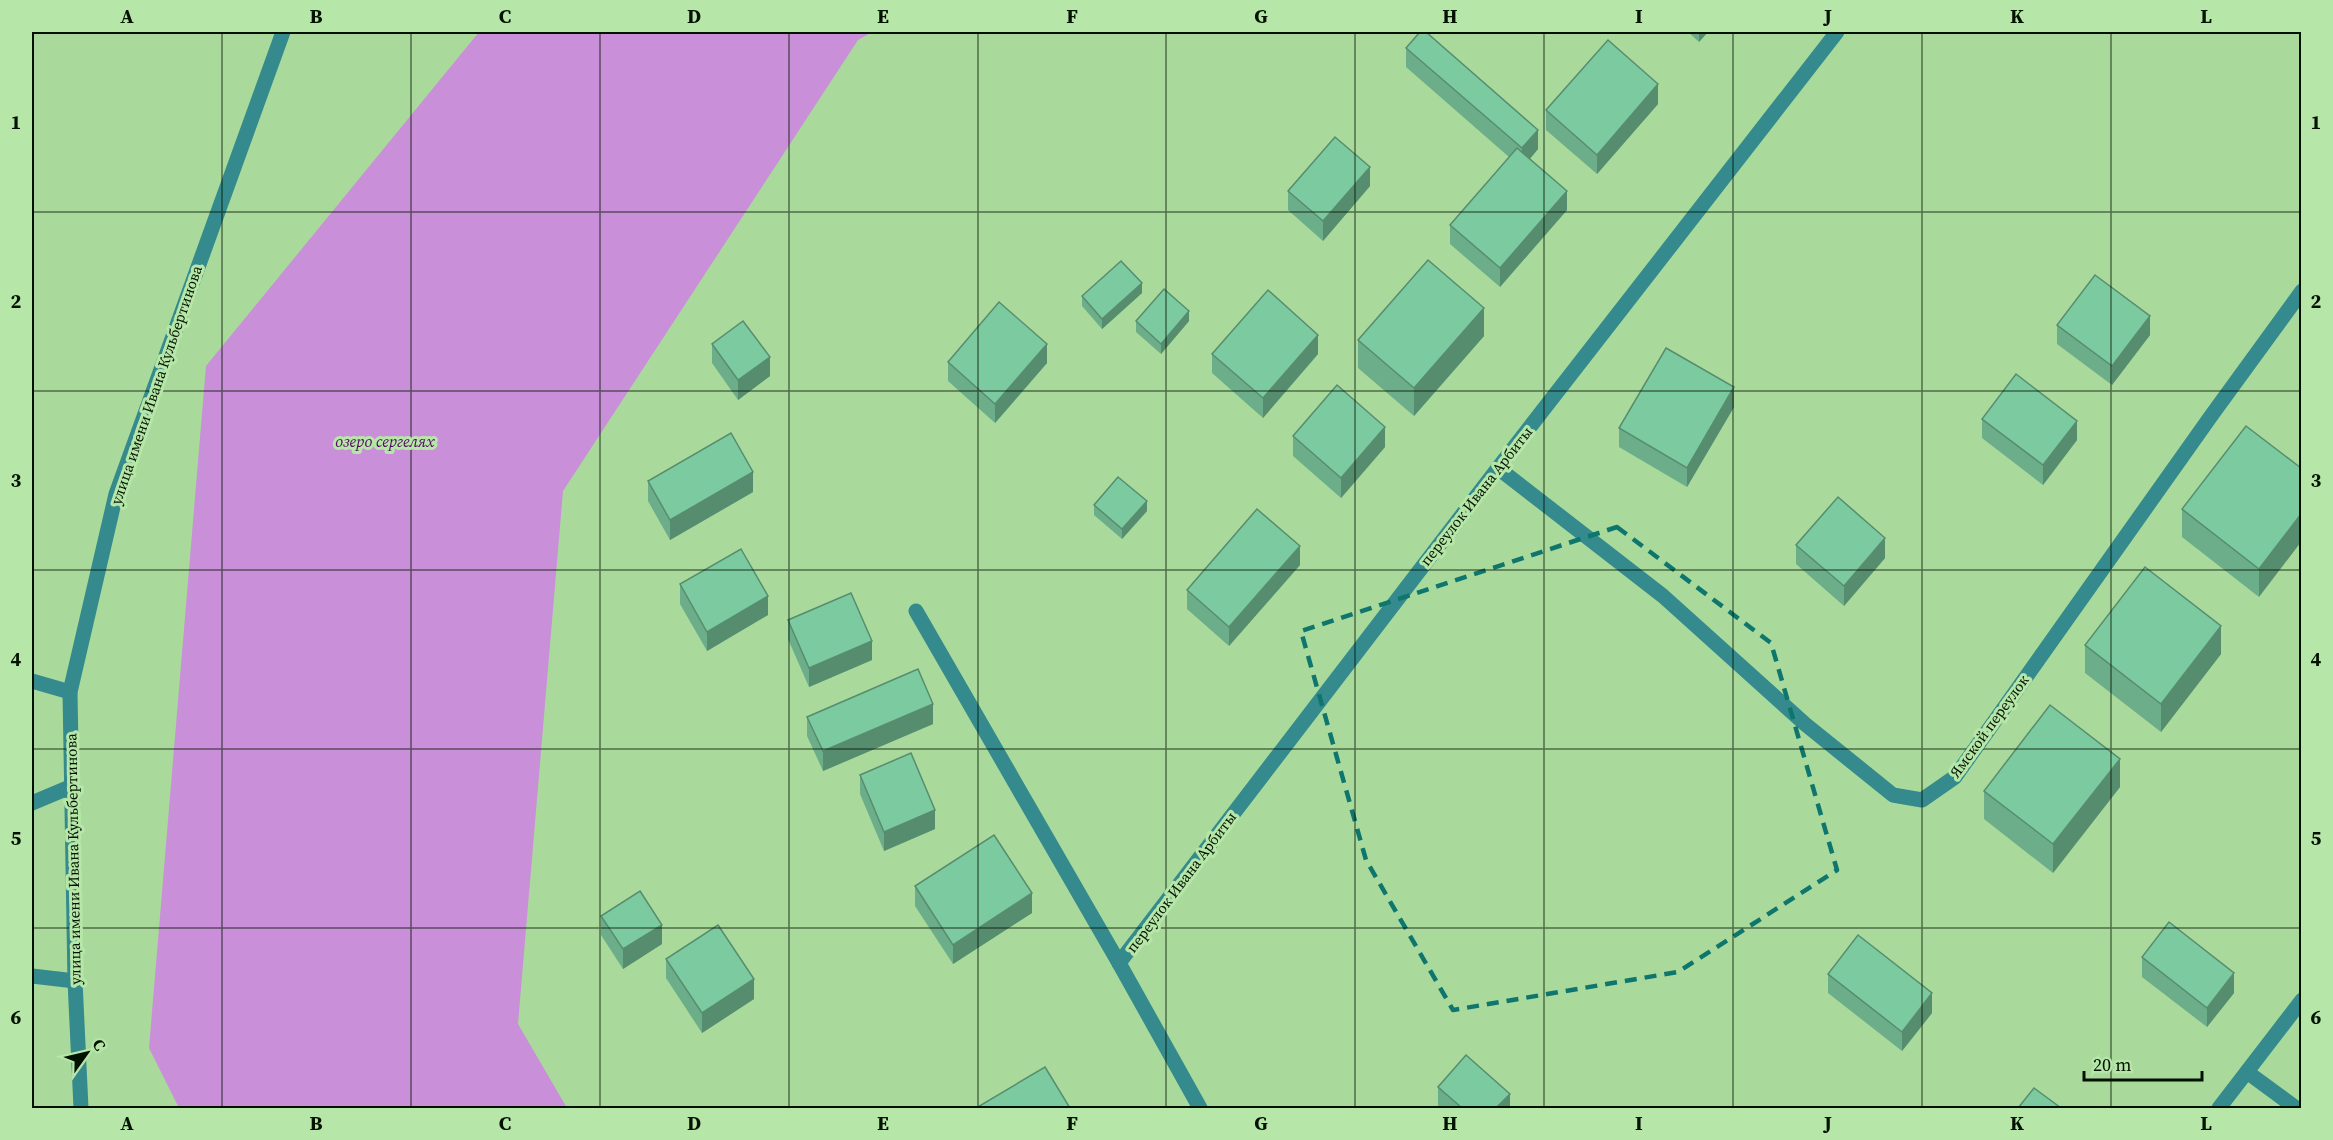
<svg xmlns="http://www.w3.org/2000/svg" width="2333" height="1140" viewBox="0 0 2333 1140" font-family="'Source Serif 4',serif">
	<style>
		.water { fill: #c98fd9 }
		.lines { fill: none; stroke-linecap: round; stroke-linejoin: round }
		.service { stroke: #348a8d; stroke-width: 15 }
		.minor { stroke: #348a8d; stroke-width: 15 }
		.wall { fill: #6bae89 }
		.shaded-wall { fill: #578d6f }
		.building { fill: #7cca9f; stroke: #578d6f; stroke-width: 1.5 }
		.marked { fill: none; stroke: #0f766e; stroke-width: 4.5; stroke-dasharray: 12 8; stroke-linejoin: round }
		.grid { fill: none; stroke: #031200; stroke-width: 1.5; stroke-opacity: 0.55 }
		.labels { text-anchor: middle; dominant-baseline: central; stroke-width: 6; stroke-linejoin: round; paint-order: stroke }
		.street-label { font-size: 15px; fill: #031200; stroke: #b6e7a8 }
		.water-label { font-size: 16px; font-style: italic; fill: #520563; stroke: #b6e7a8 }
		.neatline { fill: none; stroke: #031200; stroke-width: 2 }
		.grid-label { font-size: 20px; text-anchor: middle; font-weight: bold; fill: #031200 }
	</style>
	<rect width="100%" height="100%" fill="#a9da9b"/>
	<!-- water -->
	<path class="water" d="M479,32h393l-14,8 -295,451 -45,533 49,84h-388l-30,-60 57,-682z"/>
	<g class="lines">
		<!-- service -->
		<g class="service">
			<path d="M32,681l38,11"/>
			<path d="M32,803l38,-16"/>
			<path d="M32,976l43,5"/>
		</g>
		<!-- minor -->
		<g class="minor">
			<path d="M1498,468l165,128 142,128 88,71 29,5 33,-23 256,-361 91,-125"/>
			<path d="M916,611l203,352 81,145"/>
			<path d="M1119,963l379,-495 339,-436"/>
			<path d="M2247,1072l49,36"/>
			<path d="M81,1108l-6,-127 -5,-289 46,-198 167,-462"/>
			<path d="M2219,1108l83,-108"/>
		</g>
	</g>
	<!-- wall -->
	<g class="wall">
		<path d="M1688,32h20l-9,10z"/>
		<path d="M1406,48l132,101 -8,10 37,51 -67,77 -50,-43v-19l59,-68 -103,-90z"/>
		<path d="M1658,104l-61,70 -51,-44v-20z"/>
		<path d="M1370,186l-47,55 -35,-31v-19z"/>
		<path d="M1142,293l-40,36 -20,-23v-10z"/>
		<path d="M1136,321h53l-28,33 -25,-22z"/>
		<path d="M2057,325l93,10 -38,50 -55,-41z"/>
		<path d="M1484,336l-70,80 -56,-48v-28z"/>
		<path d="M712,344l58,32 -32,24 -26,-37z"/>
		<path d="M1212,354h106l-55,64 -51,-45z"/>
		<path d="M948,362l99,1 -52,60 -47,-42z"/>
		<path d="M1734,407l-47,80 -68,-40v-19z"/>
		<path d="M1982,419l95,21 -34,45 -61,-47z"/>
		<path d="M1293,436l92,11 -44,51 -48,-42z"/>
		<path d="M2301,468l-42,129 -77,-60v-28z"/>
		<path d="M648,481l105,11 -83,48 -22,-39z"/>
		<path d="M1094,505l53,6 -25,28 -28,-24z"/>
		<path d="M1796,545l89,13 -41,48 -48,-42z"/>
		<path d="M1300,565l-71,81 -42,-37v-19z"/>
		<path d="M680,584l88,31 -61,36 -27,-47z"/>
		<path d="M788,620l84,40 -63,27 -21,-48z"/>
		<path d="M2085,645l136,9 -60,78 -76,-59z"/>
		<path d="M807,717l126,7 -110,47 -16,-35z"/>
		<path d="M860,775l75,54 -51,22 -24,-57z"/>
		<path d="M2120,787l-67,86 -69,-54v-28z"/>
		<path d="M915,886l117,27 -79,51 -38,-58z"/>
		<path d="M601,916l61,28 -39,25 -22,-34z"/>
		<path d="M2142,957l92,36 -27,34 -65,-50z"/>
		<path d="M666,959l88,40 -52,34 -36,-55z"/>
		<path d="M1828,974l104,39 -30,38 -74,-58z"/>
		<path d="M1438,1087l72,21h-70l-2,-2z"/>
	</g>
	<!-- shaded-wall -->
	<g class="shaded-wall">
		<path d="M1699,32h9l-9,10z"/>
		<path d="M1658,84v20l-61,70v-19z"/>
		<path d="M1538,130v19l-16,19v-20z"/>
		<path d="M1370,167v19l-47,55v-20z"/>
		<path d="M1567,191v19l-67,77v-19z"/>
		<path d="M1142,283v10l-40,36v-10z"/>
		<path d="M1484,308v28l-70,80v-28z"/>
		<path d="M1189,311v10l-28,33v-10z"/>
		<path d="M2150,316v19l-38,50v-19z"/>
		<path d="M1318,335v19l-55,64v-20z"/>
		<path d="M1047,344v19l-52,60v-19z"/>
		<path d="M770,357v19l-32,24v-20z"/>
		<path d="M1734,387v20l-47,80v-19z"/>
		<path d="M2077,421v19l-34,45v-20z"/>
		<path d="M1385,427v20l-44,51v-20z"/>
		<path d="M753,472v20l-83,48v-20z"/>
		<path d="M1147,501v10l-25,28v-10z"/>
		<path d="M2301,514v28l-42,55v-28z"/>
		<path d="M1885,538v20l-41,48v-20z"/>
		<path d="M1300,546v19l-71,81v-19z"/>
		<path d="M768,596v19l-61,36v-19z"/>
		<path d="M2221,626v28l-60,78v-28z"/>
		<path d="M872,641v19l-63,27v-19z"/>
		<path d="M933,704v20l-110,47v-20z"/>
		<path d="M2120,759v28l-67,86v-29z"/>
		<path d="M935,810v19l-51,22v-19z"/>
		<path d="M1032,893v20l-79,51v-19z"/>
		<path d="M662,925v19l-39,25v-20z"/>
		<path d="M2234,973v20l-27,34v-19z"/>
		<path d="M754,979v20l-52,34v-20z"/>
		<path d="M1932,993v20l-30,38v-19z"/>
		<path d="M1510,1094v14h-14z"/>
	</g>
	<!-- building -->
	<g class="building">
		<path d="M1420,32h6l112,98 -16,18 -116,-100z"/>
		<path d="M1608,40l50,44 -61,71 -51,-45z"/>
		<path d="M1335,137l35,30 -47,54 -35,-30z"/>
		<path d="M1517,148l50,43 -67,77 -50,-43z"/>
		<path d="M1428,260l56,48 -70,80 -56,-48z"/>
		<path d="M1121,261l21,22 -40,36 -20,-23z"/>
		<path d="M2095,275l55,41 -38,50 -55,-41z"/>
		<path d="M1164,289l25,22 -28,33 -25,-23z"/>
		<path d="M1268,290l50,45 -55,63 -51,-44z"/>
		<path d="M999,302l48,42 -52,60 -47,-42z"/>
		<path d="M743,321l27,36 -32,23 -26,-36z"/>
		<path d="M1666,348l68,39 -47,81 -68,-40z"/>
		<path d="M2016,374l61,47 -34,44 -61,-46z"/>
		<path d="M1337,385l48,42 -44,51 -48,-42z"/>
		<path d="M2246,426l55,42v46l-42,55 -77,-60z"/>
		<path d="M731,433l22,39 -83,48 -22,-39z"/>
		<path d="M1118,477l29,24 -25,28 -28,-24z"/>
		<path d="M1838,497l47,41 -41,48 -48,-41z"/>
		<path d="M1257,509l43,37 -71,81 -42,-37z"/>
		<path d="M741,549l27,47 -61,36 -27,-48z"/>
		<path d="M2145,567l76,59 -60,78 -76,-59z"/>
		<path d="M851,593l21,48 -63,27 -21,-48z"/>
		<path d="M918,669l15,35 -110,47 -16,-34z"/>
		<path d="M2050,705l70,54 -67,85 -69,-53z"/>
		<path d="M911,753l24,57 -51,22 -24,-57z"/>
		<path d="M994,835l38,58 -79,52 -38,-59z"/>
		<path d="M640,891l22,34 -39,24 -22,-33z"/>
		<path d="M2169,922l65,51 -27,35 -65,-51z"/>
		<path d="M718,925l36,54 -52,34 -36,-54z"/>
		<path d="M1858,935l74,58 -30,39 -74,-58z"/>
		<path d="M1466,1055l44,39 -14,14h-34l-24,-21z"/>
		<path d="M1045,1067l25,41h-94z"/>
		<path d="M2034,1088l27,20h-43z"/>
	</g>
	<!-- marked area -->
	<path class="marked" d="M1617,527l154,116 66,227 -159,102 -225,38 -87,-150 -65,-229z"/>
	<!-- grid -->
	<path class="grid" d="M222,32v1076M411,32v1076M600,32v1076M789,32v1076M978,32v1076M1166,32v1076M1355,32v1076M1544,32v1076M1733,32v1076M1922,32v1076M2111,32v1076M32,212h2270M32,391h2270M32,570h2270M32,749h2270M32,928h2270"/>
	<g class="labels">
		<!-- street labels -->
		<g class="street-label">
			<text transform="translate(156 385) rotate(-71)">улица имени Ивана Кульбертинова</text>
			<text transform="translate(1476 496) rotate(-52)">переулок Ивана Арбиты</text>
			<text transform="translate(1989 726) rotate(-54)">Ямской переулок</text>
			<text transform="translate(73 859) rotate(-91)">улица имени Ивана Кульбертинова</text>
			<text transform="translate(1181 882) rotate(-53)">переулок Ивана Арбиты</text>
		</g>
		<!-- water labels -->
		<g class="water-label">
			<text x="385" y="441">озеро сергелях</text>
		</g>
	</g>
	<!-- border -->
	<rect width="2333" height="1140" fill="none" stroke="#b6e7a8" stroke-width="66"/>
	<!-- north arrow -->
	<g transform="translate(87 1053) rotate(56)" stroke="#b6e7a8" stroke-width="4.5" paint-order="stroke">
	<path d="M0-4.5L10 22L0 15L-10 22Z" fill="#031200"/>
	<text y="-9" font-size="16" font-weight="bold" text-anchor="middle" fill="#031200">С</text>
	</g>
	<!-- scale -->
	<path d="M2084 1071v9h118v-9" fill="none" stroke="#031200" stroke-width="3"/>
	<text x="2093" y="1071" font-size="18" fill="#031200" stroke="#b6e7a8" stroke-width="4.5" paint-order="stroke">20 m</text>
	<rect x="33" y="33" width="2267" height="1074" class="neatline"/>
	<g class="grid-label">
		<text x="127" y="23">A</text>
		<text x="316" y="23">B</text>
		<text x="505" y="23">C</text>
		<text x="694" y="23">D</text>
		<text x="883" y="23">E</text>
		<text x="1072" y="23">F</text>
		<text x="1261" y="23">G</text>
		<text x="1450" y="23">H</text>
		<text x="1639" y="23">I</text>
		<text x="1828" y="23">J</text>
		<text x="2017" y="23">K</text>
		<text x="2206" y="23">L</text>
		<text x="16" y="129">1</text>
		<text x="2316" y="129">1</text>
		<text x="16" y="308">2</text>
		<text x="2316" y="308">2</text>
		<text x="16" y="487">3</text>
		<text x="2316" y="487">3</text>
		<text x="16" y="666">4</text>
		<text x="2316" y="666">4</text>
		<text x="16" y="845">5</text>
		<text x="2316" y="845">5</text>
		<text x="16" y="1024">6</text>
		<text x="2316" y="1024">6</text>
		<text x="127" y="1130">A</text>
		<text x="316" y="1130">B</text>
		<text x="505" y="1130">C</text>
		<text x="694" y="1130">D</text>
		<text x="883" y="1130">E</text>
		<text x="1072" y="1130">F</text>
		<text x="1261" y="1130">G</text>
		<text x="1450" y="1130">H</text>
		<text x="1639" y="1130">I</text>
		<text x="1828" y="1130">J</text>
		<text x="2017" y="1130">K</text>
		<text x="2206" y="1130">L</text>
	</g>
</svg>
